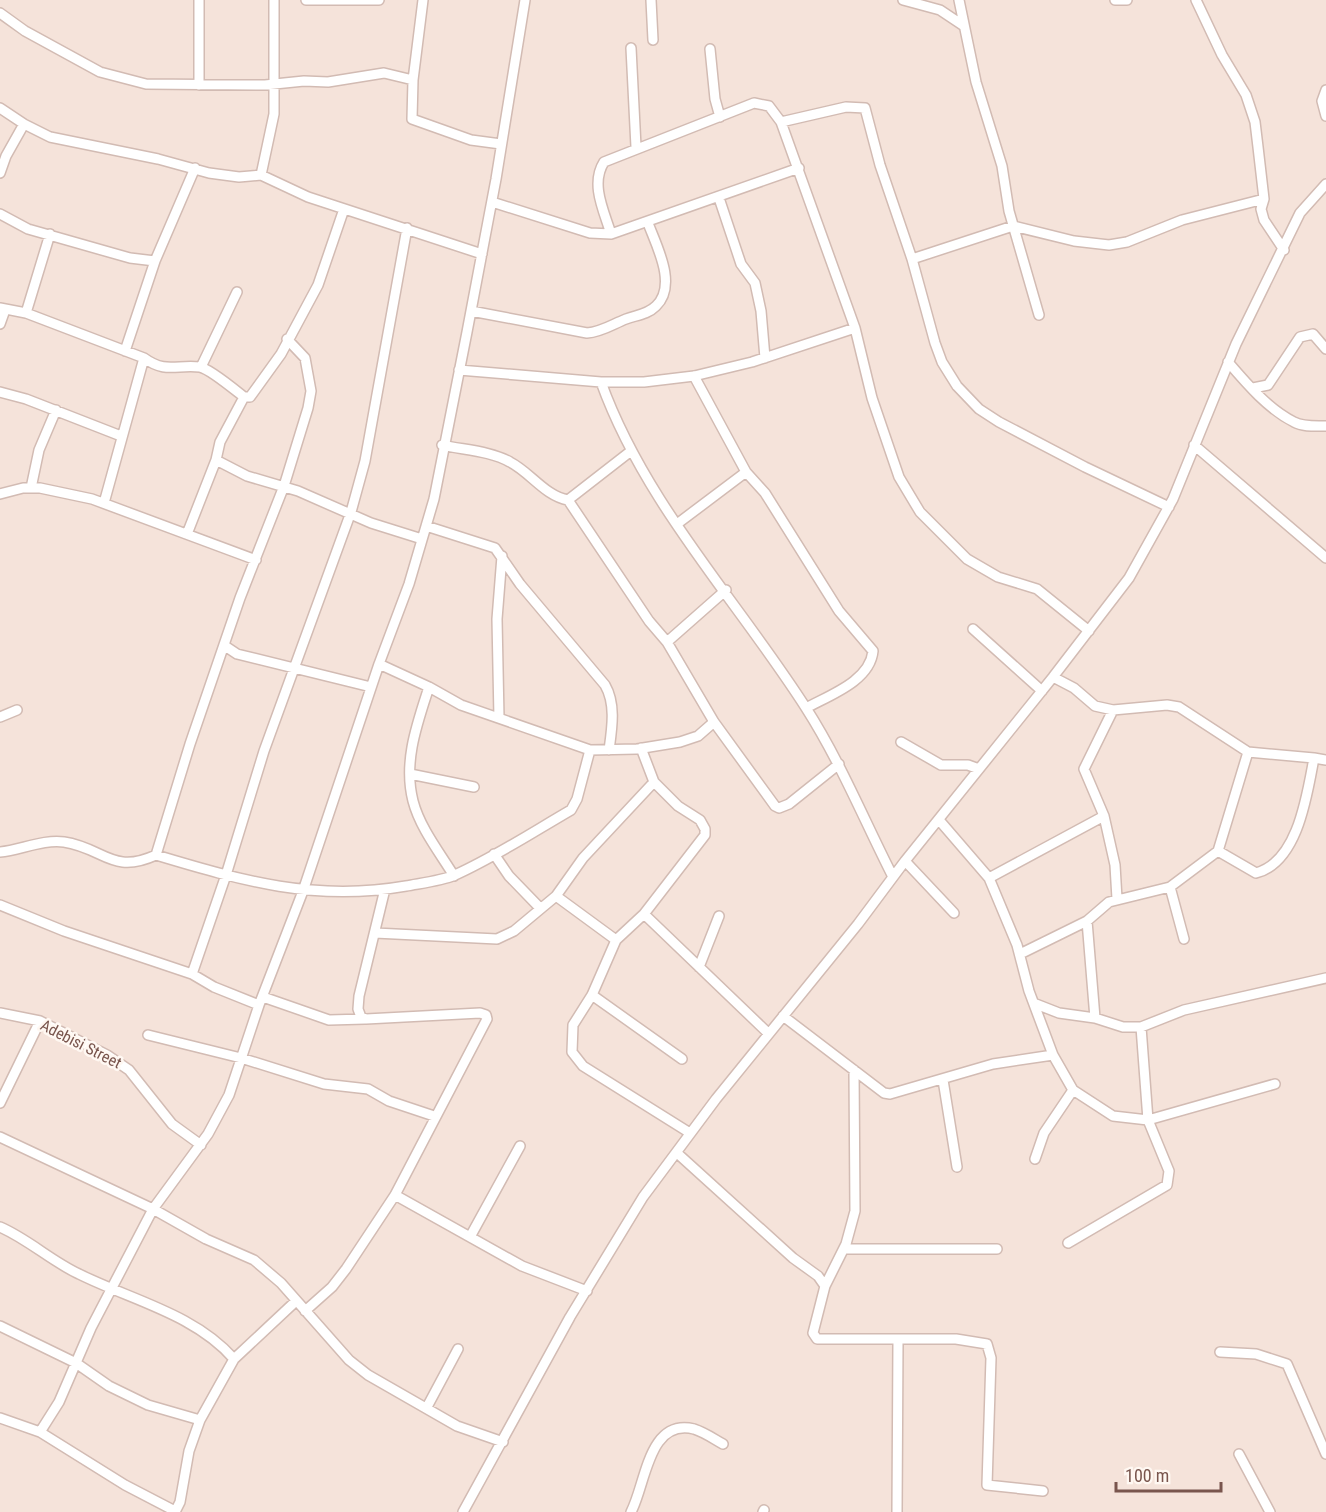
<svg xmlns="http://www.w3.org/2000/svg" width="1326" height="1512" font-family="'Roboto Condensed',sans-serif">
<rect width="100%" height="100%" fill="#fdf3eb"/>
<!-- residential -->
<path fill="#f5e3da" d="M0,0H1326V1512H0Z"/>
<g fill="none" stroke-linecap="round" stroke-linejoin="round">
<!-- minor casing -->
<g stroke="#d2bbb3" stroke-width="12">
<path id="minor" d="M306,0H379
M423,0L413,80L412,119L471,140L501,144
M651,0L653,40
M903,0L940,10L964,26
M959,0L976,82L1002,166L1009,211L1039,315
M1115,0H1127
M1196,0L1222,55L1246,95L1255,122L1258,147L1264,199L1261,209L1264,220L1284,250
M0,13L25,31L100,72L146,84L265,85L304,81L328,82L384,73L413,80
M631,48L636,147
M710,49L715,99L720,117
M199,85V0
M1326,90L1322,101L1326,116
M0,108L24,124L50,137L158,159L209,173L239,177L261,175L308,197L482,254
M781,122L846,107L865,108L880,165L912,259L935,343L942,362L957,386L979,409L999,422L1085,467L1169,507
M0,173L6,156L24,124
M261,175L274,114V0
M719,198L741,264L755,283L761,311L765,358
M492,202L590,233L611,234L799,168
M0,214L28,229L130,258L155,261
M611,234C604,211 590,184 604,162L754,103L769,106L781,122L855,328L872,398L899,477L920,512L967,559L998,577L1037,589L1089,631
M912,259L1013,226L1074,241L1109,245L1127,242L1182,220L1264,199
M0,308L26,313L144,358C166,374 177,364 200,367C210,369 235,390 244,397
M471,311L587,333C602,332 613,324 626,319C636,315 647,315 656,306C678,285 656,245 648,223
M26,313L50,234
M0,324L5,310
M125,351L155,261L195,168
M1228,362C1246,383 1268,409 1294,422C1303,427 1315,426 1326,426
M201,367L237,292
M459,370L601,382H644L694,376L752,362L855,328
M694,376L746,472L765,493L839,611L873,651C870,681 830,695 806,708
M601,382C645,504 737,600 806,708C840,761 864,820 893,877
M1253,388L1268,385L1300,337L1313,334L1326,349
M0,392L26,399L121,436
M442,445C464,450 491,451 510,462C530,472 545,496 568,500L631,451
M1194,445L1326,558
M216,460L247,476L298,491L371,523L422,539
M31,488L39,450L56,410
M0,494L23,488H40L92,499L256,560
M568,500L649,621L667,642L714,722L775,806L779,808L789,804L839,764
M104,503L144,358
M677,524L746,472
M426,526L495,548L520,584L605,685C616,704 612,728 609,750
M187,534L216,460L220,442L244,397H250L281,354L318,285L344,209
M973,629L1042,691
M667,642L726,590
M225,646L237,654L371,687
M379,664L429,687L461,705L590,750L637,749L680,742L698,736L714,722
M1053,677L1074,688L1095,706L1113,710L1167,705L1179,707L1248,752L1314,758
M429,687C417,724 403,762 413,801C420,828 440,853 454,876
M1113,710L1084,769L1104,816L1115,865L1117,899
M0,717L17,710
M499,718L497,619L502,556
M901,742L941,765H968L979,769
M410,774L474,787
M654,782L678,806L700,820L705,829V835L644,914L616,940L592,995L573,1025L572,1052L583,1066L690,1133
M939,820L989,878L1017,945L1029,991L1053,1055L1073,1090L1113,1116L1148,1120L1275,1084
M1218,851L1256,873C1298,862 1307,795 1314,758L1326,760
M0,852C20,850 44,839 64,842C104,848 112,875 156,855C243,881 315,902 406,886C422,883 441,881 455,875C495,857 533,832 571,810L577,799L590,750
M494,854L509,876L540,908
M156,855L190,744L240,598L284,486L308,408L311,391L305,358L287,339
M905,861L954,913
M989,878L1104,816
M1170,887L1184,939
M556,896L616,940
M0,905L64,931L192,974L214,987L259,1005
M644,914L768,1033
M1087,921L1095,1018
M375,933L497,939L514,931L556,896L583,858L654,782L641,748
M1020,954L1087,921L1109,902L1170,887L1218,851L1248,752
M699,967L719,916
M192,974L226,875L264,751L351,512L365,461L407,228
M592,995L682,1059
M263,997L329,1020L365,1019
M1036,1004L1059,1013L1095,1018L1123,1027H1141L1184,1010L1326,978
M0,1013L40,1021L107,1055L129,1070L172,1124L201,1145
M783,1016L884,1093L890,1094L993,1064L1053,1055
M148,1035L241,1058L324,1084L368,1089L389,1101L434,1116
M943,1080L957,1167
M0,1103L40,1021
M0,1137L153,1209L206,1239L254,1260L281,1283L349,1360L368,1375L457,1426L503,1442
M677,1153L793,1258L818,1276L825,1286L813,1333L817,1339H956L987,1344L991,1358L987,1485L1043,1491
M1035,1159L1044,1133L1073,1090
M395,1195L522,1266L587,1291
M0,1227C28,1239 51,1261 79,1274C131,1300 195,1314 234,1359
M470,1237L520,1146
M1068,1243L1167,1185L1169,1171L1148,1120L1141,1027
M844,1249H997
M825,1286L846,1244L855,1211L854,1070
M305,1311L332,1287L346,1269L395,1195L487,1019L486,1015L480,1013L366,1019L361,1017L358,1009L359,996L385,889
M0,1326L76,1363L109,1386L148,1405L200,1420
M1220,1352L1256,1354L1287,1364L1326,1454
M427,1407L458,1349
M0,1418L40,1432L125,1485L175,1511
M40,1432L59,1402L91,1328L153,1209L208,1134L229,1095L259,1005L303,891L379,664L409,584L434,499L467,332L496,179L525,0
M1239,1454L1270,1512
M175,1512L180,1502L189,1451L200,1420L234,1359L296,1301
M463,1512L570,1317L643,1197L716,1099L858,924L905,861L1053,677L1129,578L1173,499L1236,344L1300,213L1326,184
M631,1512C646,1484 648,1418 694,1429C704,1432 714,1439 723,1444
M763,1512L764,1510
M897,1512L898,1341"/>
</g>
<!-- minor -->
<use href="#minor" stroke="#fff" stroke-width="9"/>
</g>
<g text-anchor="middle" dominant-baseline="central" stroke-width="5" stroke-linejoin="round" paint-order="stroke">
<!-- street labels -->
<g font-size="16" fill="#79554d" stroke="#fff8f2">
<text transform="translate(81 1044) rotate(27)">Adebisi Street</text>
</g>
</g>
<!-- scale -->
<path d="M1116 1482v9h105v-9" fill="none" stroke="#79554d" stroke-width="3"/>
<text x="1125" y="1482" font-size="18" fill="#79554d" stroke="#fff8f2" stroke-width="4.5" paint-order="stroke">100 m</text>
</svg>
